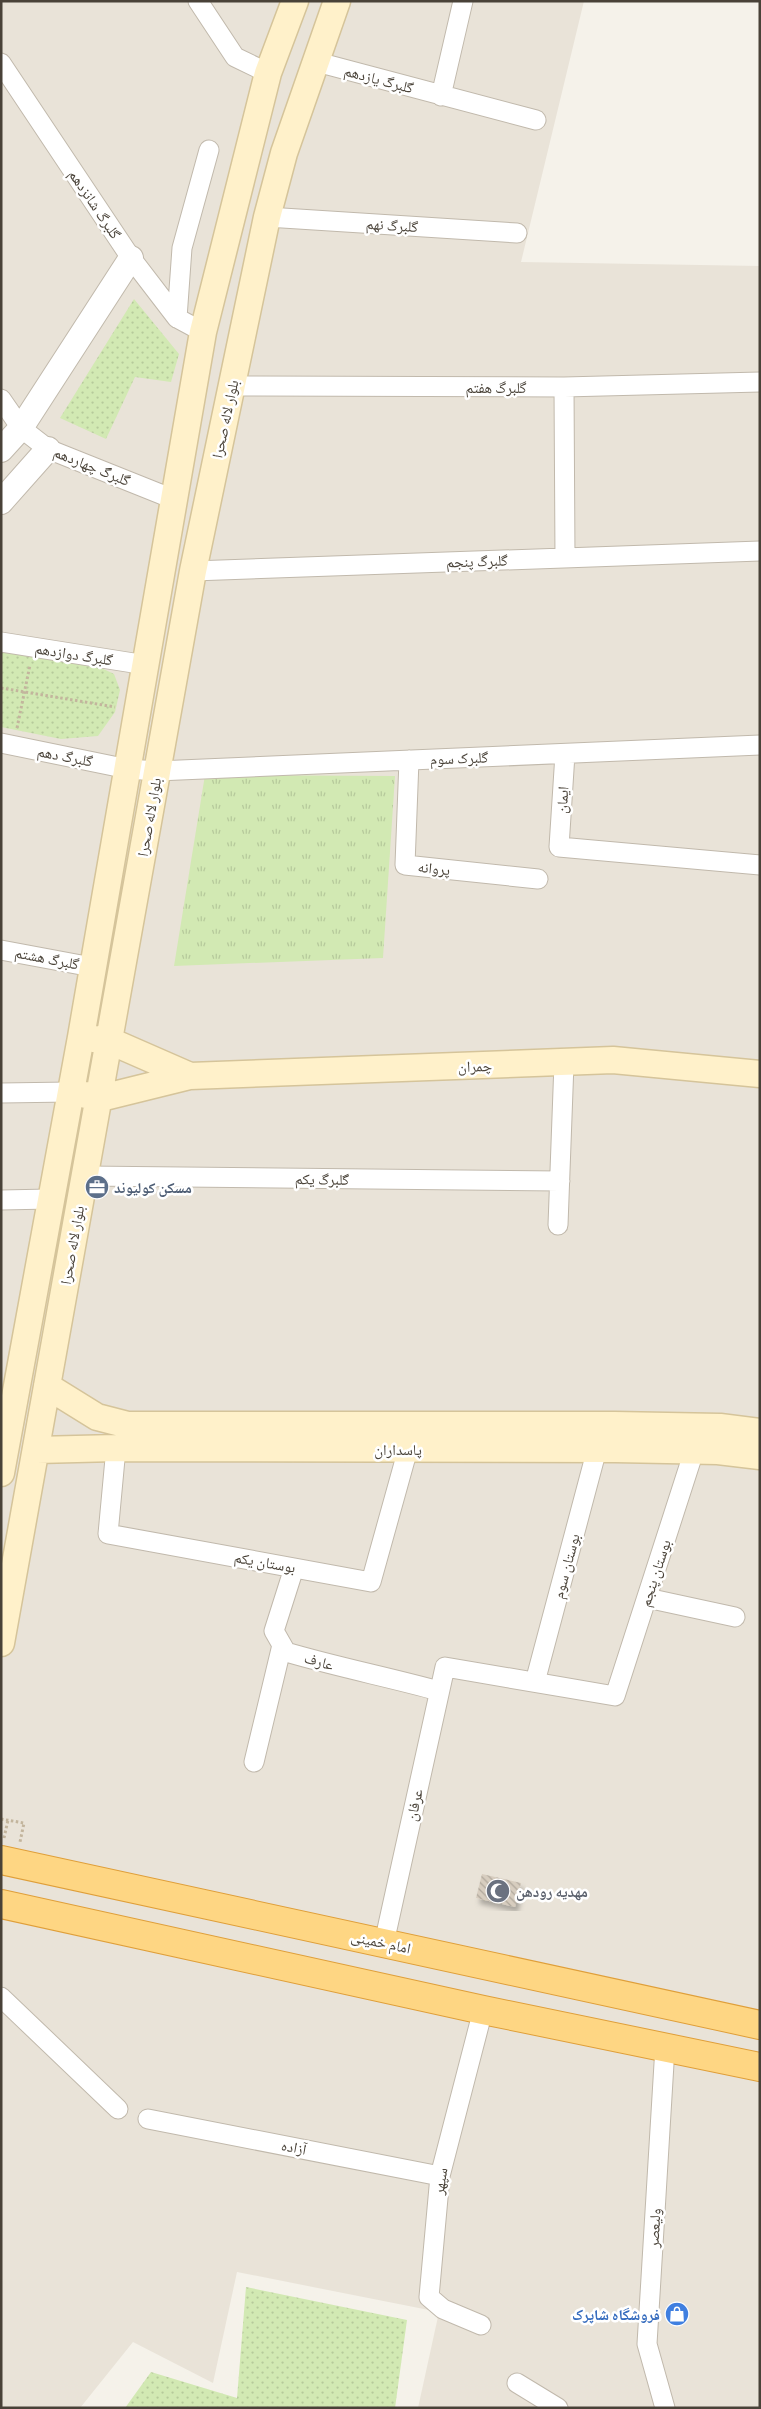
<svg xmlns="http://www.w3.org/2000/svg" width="761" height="2409" font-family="'PT Sans Narrow','Noto Naskh Arabic',sans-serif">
<defs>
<pattern id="grass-dots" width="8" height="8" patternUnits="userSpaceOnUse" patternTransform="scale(1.25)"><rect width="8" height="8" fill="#d2e9b3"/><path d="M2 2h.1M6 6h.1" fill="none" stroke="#b6c99b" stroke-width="1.8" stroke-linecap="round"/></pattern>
<pattern id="park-tufts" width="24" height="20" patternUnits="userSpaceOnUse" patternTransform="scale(1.25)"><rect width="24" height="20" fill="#d2e9b3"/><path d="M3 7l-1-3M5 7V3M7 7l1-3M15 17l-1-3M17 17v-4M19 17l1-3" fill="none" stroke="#b6c99b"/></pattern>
<pattern id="building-back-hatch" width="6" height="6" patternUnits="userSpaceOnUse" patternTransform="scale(1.25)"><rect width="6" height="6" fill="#d7cdbf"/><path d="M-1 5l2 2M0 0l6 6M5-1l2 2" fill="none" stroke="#b0a89c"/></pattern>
<filter id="shadow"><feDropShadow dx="3" dy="5.5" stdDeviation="2.5" flood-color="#0004"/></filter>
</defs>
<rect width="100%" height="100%" fill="#f5f2ea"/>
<!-- residential -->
<path fill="#e9e3d8" d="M1,1H584L521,262L760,266V2408H418L439,2312L237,2272L213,2383L133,2342L80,2408H1Z"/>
<!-- grass -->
<path fill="url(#grass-dots)" d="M134,299L179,354L171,382L135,377L106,439L60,418Z
M1,651L93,664L114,674L120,690L115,712L98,736L61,739L1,727Z
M246,2287L407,2320L395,2408H125L151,2372L237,2398Z"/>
<!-- park -->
<path fill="url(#park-tufts)" d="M205,775L395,776L383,958L174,966Z"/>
<!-- building -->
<path fill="url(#building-back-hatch)" filter="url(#shadow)" d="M482,1874L521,1883L515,1907L476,1898Z"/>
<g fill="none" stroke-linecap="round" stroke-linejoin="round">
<!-- minor casing -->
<g stroke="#c1b9ac" stroke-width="21">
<path id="minor" d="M198,1L235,57L268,73
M317,62L536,120
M1,63L131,258L177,318L203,332
M441,96L463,1
M267,217L517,233
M177,318L182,248L209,150
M232,386L564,387L760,382
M564,387L565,558
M1,399L21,428L48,449L173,499
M193,571L760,551
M1,642L146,665
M1,743L128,769L157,771L760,745
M565,754L559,847L760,865
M409,760L405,865L538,879
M1,950L92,967
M1,1093L70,1092
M85,1176L560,1181
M1,1200L50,1199
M558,1225L564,1063
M116,1448L108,1534L371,1582L408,1449
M294,1568L274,1631L286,1652C337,1667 388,1677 439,1691
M647,1598L735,1617
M535,1682L597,1449
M254,1762L282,1645
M384,1943L445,1667L615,1696L694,1451
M1,1997L118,2109
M148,2119L440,2176
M481,2325L443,2309L429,2297L440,2176L483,2010
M517,2383L558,2408
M665,2408L647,2344L665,2047"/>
</g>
<!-- tertiary casing -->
<g stroke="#c1b9ac" stroke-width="26">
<path id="tertiary" d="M1,450L21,428L131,258
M1,502L48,449"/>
</g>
<!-- secondary casing -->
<g stroke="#d5c49a" stroke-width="29">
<path id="secondary" d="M190,1076L613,1060L760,1074
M86,1095L101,1098L190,1076L110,1041L94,1039
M47,1386L97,1417L128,1425H615L720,1427L760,1432
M37,1450L116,1448L615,1449L718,1451L760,1456
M1,1473L81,1037L203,332L268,73L295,1
M1,1643L193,571L267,217L284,153L337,1"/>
</g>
<!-- trunk casing -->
<g stroke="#df9f3a" stroke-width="30">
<path id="trunk" d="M1,1860L760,2025
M1,1904L483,2010L760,2067"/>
</g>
<!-- path -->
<path stroke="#c3b59d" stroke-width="3" stroke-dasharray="2.5 2.5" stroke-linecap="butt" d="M1,688L115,707
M17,728L30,665
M1,1819L24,1823L20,1842
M4,1838L8,1820"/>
<!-- minor -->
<use href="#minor" stroke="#fff" stroke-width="19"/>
<!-- tertiary -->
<use href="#tertiary" stroke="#fff" stroke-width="24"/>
<!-- secondary -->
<use href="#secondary" stroke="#fff1ca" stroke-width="26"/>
<!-- trunk -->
<use href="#trunk" stroke="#fed683" stroke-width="28"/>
</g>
<!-- icons -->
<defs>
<g id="office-disc" transform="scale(1.25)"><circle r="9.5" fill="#5c6f8a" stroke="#fff"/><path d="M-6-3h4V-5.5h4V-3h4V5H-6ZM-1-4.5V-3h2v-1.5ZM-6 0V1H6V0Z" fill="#fff"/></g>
<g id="mosque-disc" transform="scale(1.25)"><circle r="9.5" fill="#6b7280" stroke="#fff"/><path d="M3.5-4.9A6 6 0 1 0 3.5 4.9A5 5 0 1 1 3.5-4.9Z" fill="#fff"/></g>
<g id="shop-disc" transform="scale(1.25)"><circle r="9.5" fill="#3f7fe0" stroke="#fff"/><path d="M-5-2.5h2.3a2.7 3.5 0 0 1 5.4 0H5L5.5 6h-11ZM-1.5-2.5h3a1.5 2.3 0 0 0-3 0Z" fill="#fff"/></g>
</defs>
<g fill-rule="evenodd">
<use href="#office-disc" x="97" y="1187"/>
<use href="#mosque-disc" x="498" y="1891"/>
<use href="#shop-disc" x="677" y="2314"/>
</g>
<g text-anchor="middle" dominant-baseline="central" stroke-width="5" stroke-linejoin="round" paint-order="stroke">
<!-- street labels -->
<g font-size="15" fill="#494238" stroke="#fff">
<text transform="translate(379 79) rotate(15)">گلبرگ یازدهم</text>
<text transform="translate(95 204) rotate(56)">گلبرگ شانزدهم</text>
<text transform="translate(392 225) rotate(4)">گلبرگ نهم</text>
<text x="496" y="387">گلبرگ هفتم</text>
<text transform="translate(225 419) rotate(-78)">بلوار لاله صحرا</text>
<text transform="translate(92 466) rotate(22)">گلبرگ چهاردهم</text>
<text transform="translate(477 561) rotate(-2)">گلبرگ پنجم</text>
<text transform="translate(74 654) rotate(9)">گلبرگ دوازدهم</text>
<text transform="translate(65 756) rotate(11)">گلبرگ دهم</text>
<text transform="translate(459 758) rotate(-2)">گلبرک سوم</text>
<text transform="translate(562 800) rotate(-86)">ایمان</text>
<text transform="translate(149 817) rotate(-80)">بلوار لاله صحرا</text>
<text transform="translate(434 868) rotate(6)">پروانه</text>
<text transform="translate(47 958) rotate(11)">گلبرگ هشتم</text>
<text transform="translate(475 1066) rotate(-2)">چمران</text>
<text transform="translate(322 1179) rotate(1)">گلبرگ یکم</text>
<text transform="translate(72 1245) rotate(-80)">بلوار لاله صحرا</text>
<text x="398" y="1449">پاسداران</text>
<text transform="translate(265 1562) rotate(10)">بوستان یکم</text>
<text transform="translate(566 1566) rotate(-75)">بوستان سوم</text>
<text transform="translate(655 1573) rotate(-72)">بوستان پنجم</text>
<text transform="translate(319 1661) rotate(16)">عارف</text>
<text transform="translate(414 1805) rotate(-78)">عرفان</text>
<text transform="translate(381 1942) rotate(12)">امام خمینی</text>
<text transform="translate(294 2147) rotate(11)">آزاده</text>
<text transform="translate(440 2181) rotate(-81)">سپهر</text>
<text transform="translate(654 2228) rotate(-87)">ولیعصر</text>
</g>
<!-- service labels -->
<g font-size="15" font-weight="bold" fill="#4e5e75" stroke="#fff" text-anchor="start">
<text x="114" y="1187">مسکن کولیوند</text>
</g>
<!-- worship labels -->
<g font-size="15" font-weight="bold" fill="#5b616d" stroke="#fff" text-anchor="start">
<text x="516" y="1891">مهدیه رودهن</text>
</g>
<!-- shop labels -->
<g font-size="15" font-weight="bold" fill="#366cbe" stroke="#fff" text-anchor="end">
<text x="660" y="2314">فروشگاه شاپرک</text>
</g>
</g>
<!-- border -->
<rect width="761" height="2409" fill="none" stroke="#494238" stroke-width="5"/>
</svg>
